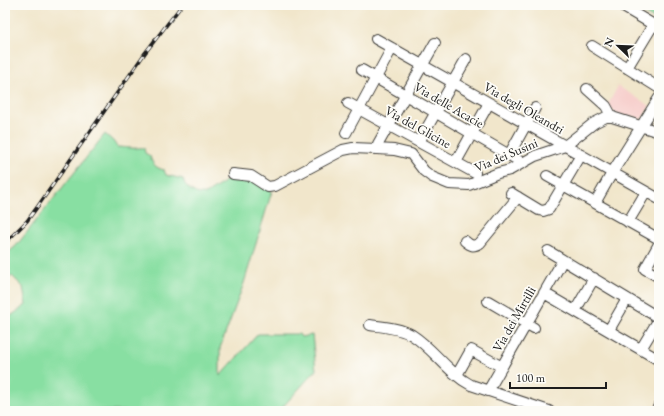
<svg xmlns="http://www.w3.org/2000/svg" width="664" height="416" font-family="'EB Garamond',serif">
<rect width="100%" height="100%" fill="#fdfcf7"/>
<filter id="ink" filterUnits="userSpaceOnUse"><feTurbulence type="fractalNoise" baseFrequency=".025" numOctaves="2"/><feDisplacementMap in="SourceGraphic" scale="8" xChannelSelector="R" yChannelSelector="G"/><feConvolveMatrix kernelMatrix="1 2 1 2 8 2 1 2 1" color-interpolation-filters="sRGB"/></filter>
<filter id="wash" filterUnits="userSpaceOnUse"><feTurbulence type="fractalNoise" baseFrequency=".012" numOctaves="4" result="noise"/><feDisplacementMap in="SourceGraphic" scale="16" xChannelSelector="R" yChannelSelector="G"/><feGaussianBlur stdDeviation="0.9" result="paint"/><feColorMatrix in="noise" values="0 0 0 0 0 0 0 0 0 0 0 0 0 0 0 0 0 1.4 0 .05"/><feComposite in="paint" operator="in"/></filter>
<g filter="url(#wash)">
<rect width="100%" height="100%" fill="#f1e6cb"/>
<!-- built -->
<path fill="#f7d0cd" d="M618,86L650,106L641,120L632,115L631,118L616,114L608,105Z"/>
<!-- green -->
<path fill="#88dfa2" stroke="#527e5f" d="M630,5H659V22Z
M105,134L113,141L117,147C123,147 126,148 131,148C135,149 139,147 144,148L145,153L150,156C152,164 156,168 164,170L166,175L183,179C185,188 196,196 206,194L234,176L256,180L272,191L244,283L220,348V376L258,334H299L301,337L312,335L316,370L279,411H5V320L26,305L23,287L12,276L5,280V255L16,246Z"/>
</g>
<g filter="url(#ink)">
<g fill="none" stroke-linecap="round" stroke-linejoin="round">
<!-- minor casing -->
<g stroke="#3c3a36" stroke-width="12">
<path id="minor" d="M625,8L659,28
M376,39L659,199
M592,46L659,88
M627,68L653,25
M362,70L523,163
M587,89L606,106L612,117
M348,103L475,173
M346,133L392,48
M419,142L466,59
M378,144L435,43
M509,155L535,108
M456,162L489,103
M233,174L251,176L268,187L275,186L343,150L353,148L377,149L394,150L411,154L424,171L432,177L449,184L469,185L498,173L510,170L535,156L565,146L594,123L606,117H612L659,132
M547,176L659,239
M511,193L539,210L543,211L549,209L581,155
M595,203L612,173L659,98
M628,222L646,192
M465,241C471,246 473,247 480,243L518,197
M659,244L645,269L659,277
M548,251L659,318
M544,293L659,360
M488,301L534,328
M575,311L594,278
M370,325C384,327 400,328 412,335C434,349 448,373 471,385L549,411
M609,330L627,299
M641,349L659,319
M457,375L471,350L502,367
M488,391L563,260
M656,411L659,406"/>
</g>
<!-- minor -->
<use href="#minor" stroke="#fff" stroke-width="10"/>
<!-- rail casing -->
<g stroke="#1c1c1c" stroke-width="3.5">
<path id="rail" d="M5,243L27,221L38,206L145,53L182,5"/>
</g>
<!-- rail -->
<use href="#rail" stroke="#fdfcf7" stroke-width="2" stroke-dasharray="6" stroke-linecap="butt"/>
</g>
</g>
<g text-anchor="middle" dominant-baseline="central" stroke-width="3.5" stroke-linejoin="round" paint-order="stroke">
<!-- street labels -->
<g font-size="13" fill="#1c1c1c" stroke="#fdfcf7">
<text transform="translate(449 105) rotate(30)">Via delle Acacie</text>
<text transform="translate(524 108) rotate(30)">Via degli Oleandri</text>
<text transform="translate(418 127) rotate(29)">Via del Glicine</text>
<text transform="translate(506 155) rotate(-23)">Via dei Susini</text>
<text transform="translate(514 319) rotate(-60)">Via dei Mirtilli</text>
</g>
</g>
<!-- margin -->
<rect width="664" height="416" fill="none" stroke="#fdfcf7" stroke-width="20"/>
<!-- north arrow -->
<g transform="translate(618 46) rotate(293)" stroke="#fdfcf7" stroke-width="3" paint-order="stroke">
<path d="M0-3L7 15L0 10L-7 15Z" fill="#1c1c1c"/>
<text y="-6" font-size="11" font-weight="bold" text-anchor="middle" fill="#1c1c1c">N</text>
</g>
<!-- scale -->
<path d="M510 382v6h96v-6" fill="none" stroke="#1c1c1c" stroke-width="2"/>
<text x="516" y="382" font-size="12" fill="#1c1c1c" stroke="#fdfcf7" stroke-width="3" paint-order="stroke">100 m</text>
</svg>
